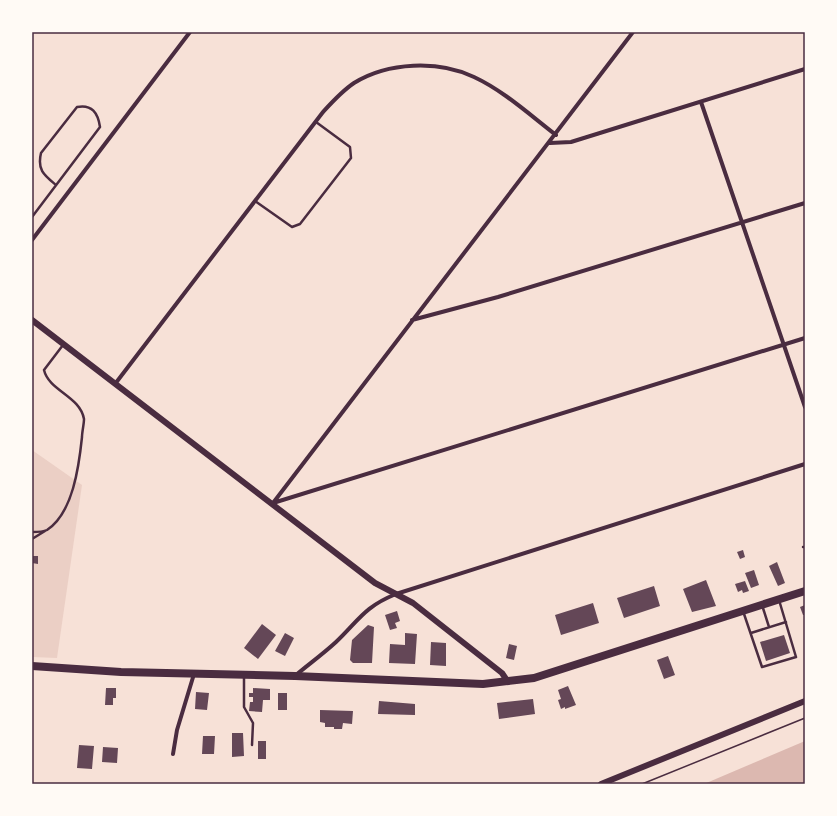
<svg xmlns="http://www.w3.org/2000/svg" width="837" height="816" font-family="Commissioner,sans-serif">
<rect width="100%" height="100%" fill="#f7e1d7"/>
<!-- green -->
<path fill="#ebcfc5" d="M32,450L82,485L57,658L32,657Z"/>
<!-- water -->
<path fill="#dcb8b0" d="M805,741V784H704Z"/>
<!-- building -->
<path fill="#644757" d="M743,550L745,557L740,559L737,552Z
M32,556H38V564L32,563Z
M777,562L785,583L778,586L769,566Z
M754,570L759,585L751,588L745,573Z
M706,580L716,606L692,612L683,589Z
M745,581L749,591L743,593L742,590L738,592L735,584Z
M654,586L660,606L624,618L617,598Z
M593,603L599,623L561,635L555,615Z
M805,605V615H803L800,607Z
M397,611L400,621L395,623L397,628L390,630L385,615Z
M262,624L276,635L258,659L244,648Z
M368,625L374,627L372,663H353L350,660L352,640Z
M285,633L294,638L285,656L275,651Z
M405,633L417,634L415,664L389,663L390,644L405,645Z
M784,635L790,653L766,661L760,642Z
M431,642L446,643V666L430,665Z
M509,644L517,646L514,660L506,658Z
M668,656L675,675L664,679L657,660Z
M568,686L576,705L565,709V707L561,709L558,700L561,699L558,690Z
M106,688H116V698H113V705H105Z
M253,688L270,689V700H263L262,712L249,711L250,702H253V697H249V693H253Z
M196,692L209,693L207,710L195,709Z
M278,693H287V710H278Z
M533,699L535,714L499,719L497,703Z
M379,701L415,704V715L378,714Z
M320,710L353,711L352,724L343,723L342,729H334V727H325V723L320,722Z
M232,733H243L244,756L232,757Z
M203,736H215L214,754H202Z
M258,741H266V759H258Z
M79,745L94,746L92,769L77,768Z
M103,747L118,748L117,763L102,762Z"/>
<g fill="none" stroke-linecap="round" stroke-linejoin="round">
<!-- path -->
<path stroke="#4a2c40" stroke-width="1.5" d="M642,784L805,718"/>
<!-- service -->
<path stroke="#4a2c40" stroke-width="2.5" d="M255,201L292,227L300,224L351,158L350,147L316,122
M32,217L100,127C98,113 92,104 77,107L41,153C37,170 44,175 56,185
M32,532C36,532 43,532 47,530C73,513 79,466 82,437C82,432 84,424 84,419C80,396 49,391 44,370L63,345
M32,539L45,531
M803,547H805
M762,605L769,627
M743,611L762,667L796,657L779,600
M751,633L786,622
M244,676V707L253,723L252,745"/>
<!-- minor -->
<path stroke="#4a2c40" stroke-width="4" d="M701,102L805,407
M550,143L571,142L805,69
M32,240L190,32
M412,320L498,297L805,203
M115,384L323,112C333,101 342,91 354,83C388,62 438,60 474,77C504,91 530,115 556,135
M273,503L633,32
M273,503L805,338
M296,675C309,664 323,654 336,642C359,620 364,607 396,594L805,464
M173,754L177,730L194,674"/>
<!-- tertiary -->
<path stroke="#4a2c40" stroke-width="6" d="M32,320L375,583L413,603L502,673L508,682
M601,784L805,701"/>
<!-- trunk -->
<path stroke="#4a2c40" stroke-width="8" d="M32,666L121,672L295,676L483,684L534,678L805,591"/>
</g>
<!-- border -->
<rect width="837" height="816" fill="none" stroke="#fffaf5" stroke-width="66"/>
<rect x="33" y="33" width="771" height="750" fill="none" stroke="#4a2c40" stroke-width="1.5"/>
</svg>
